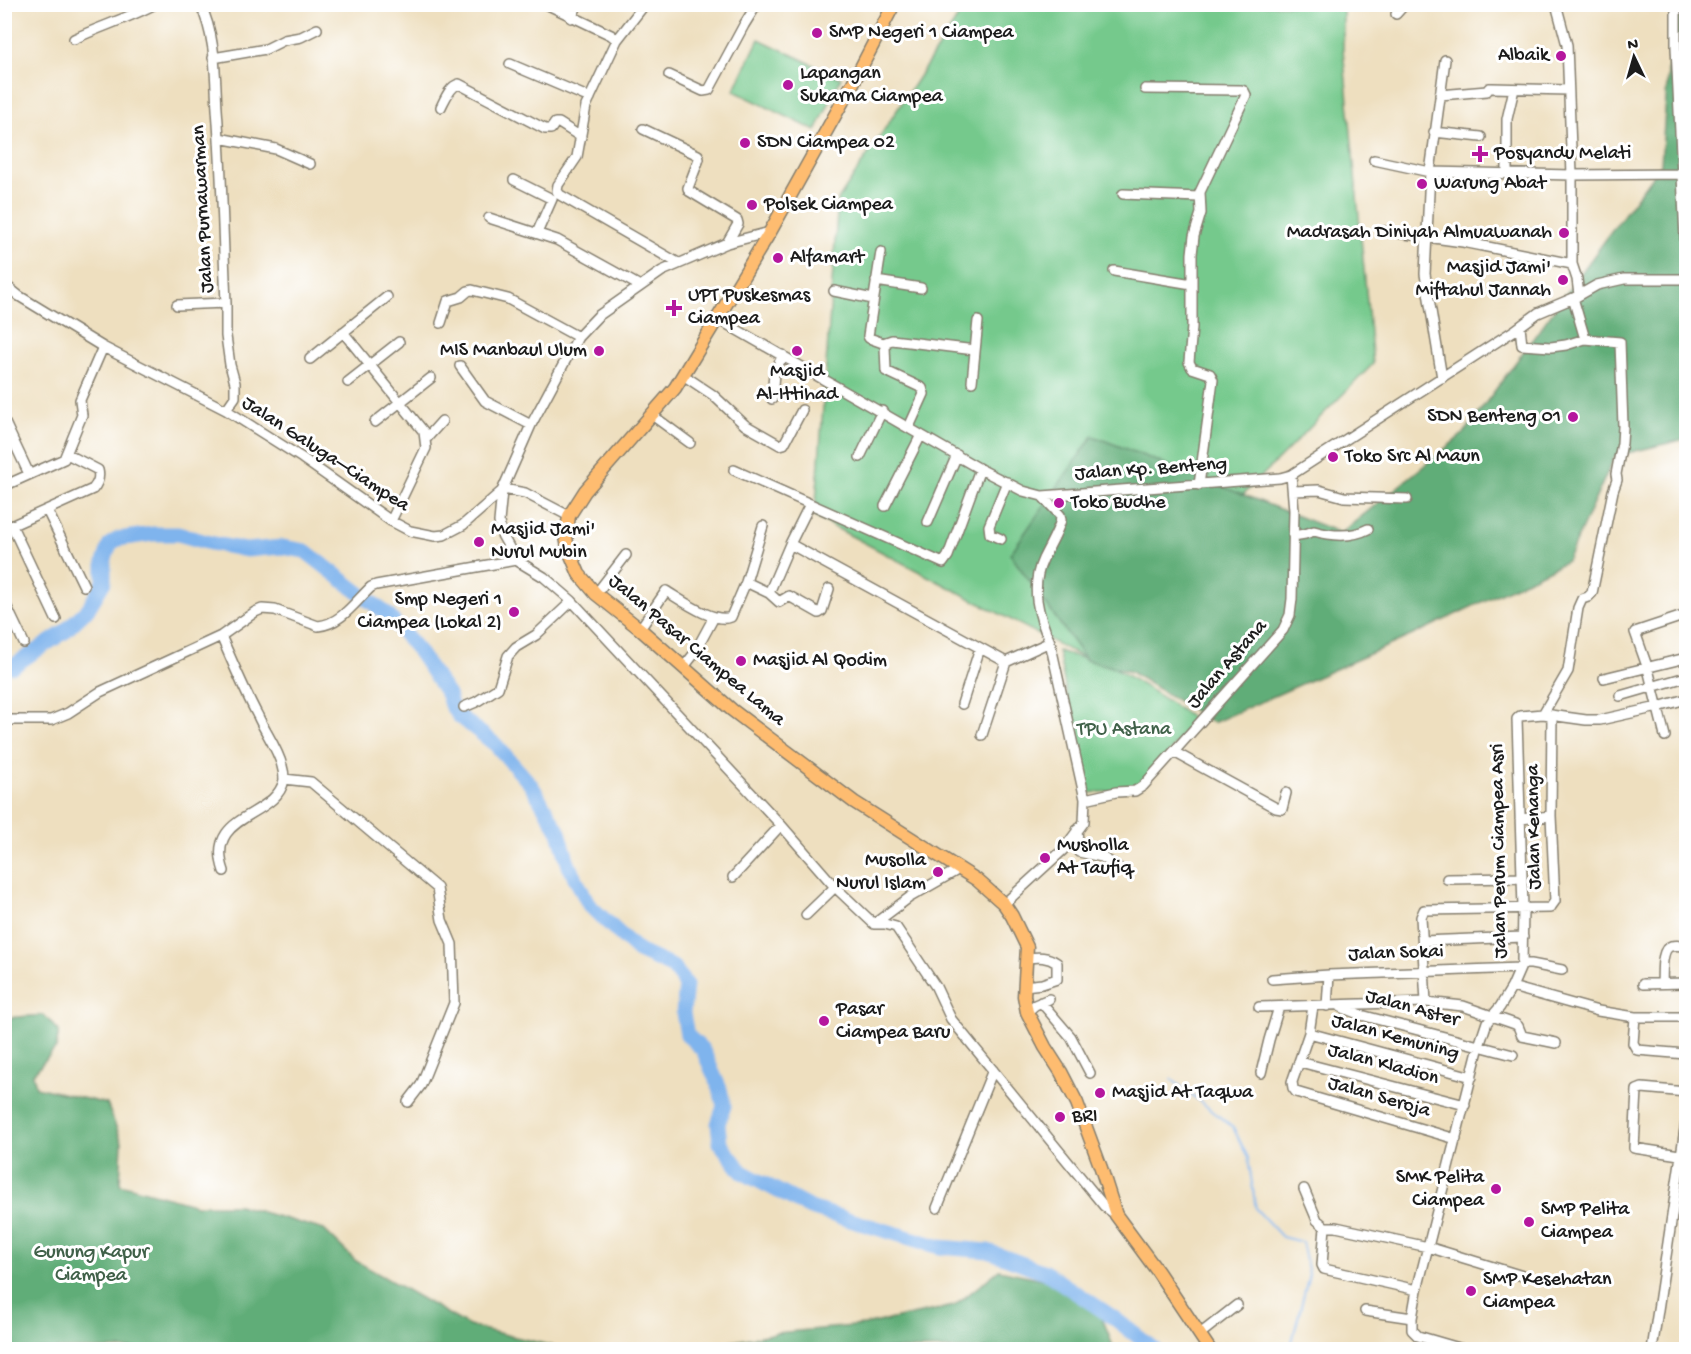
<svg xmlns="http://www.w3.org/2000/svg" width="1691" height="1354" font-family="'Gochi Hand',sans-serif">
<rect width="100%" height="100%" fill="#fff"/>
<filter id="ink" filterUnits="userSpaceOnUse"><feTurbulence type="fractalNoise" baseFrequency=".0167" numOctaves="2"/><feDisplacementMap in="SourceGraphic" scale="12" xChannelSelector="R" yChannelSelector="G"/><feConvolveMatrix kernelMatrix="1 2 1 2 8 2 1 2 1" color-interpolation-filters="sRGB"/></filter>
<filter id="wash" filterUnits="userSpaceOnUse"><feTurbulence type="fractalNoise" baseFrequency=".008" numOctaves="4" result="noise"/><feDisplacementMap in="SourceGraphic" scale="24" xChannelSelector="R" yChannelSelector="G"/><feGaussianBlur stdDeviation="1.35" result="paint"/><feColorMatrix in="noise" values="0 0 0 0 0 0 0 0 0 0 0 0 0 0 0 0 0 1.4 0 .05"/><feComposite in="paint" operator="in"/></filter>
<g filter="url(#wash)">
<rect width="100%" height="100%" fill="#eedfbf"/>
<!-- green -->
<path fill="#75c98c" stroke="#487254" stroke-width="1.5" d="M966,5H1343V49L1373,364L1082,657L815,517L838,200Z
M759,39L841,78L816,131L734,91Z
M1058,651L1115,668L1170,702L1193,719C1180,736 1156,776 1139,785C1124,793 1103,791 1087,793C1075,746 1068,698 1058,651Z"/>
<!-- forest -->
<path fill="#60ad78" stroke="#3e644a" stroke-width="1.5" d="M1673,5H1686V439L1615,456L1567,561L1415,634L1213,723L1131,672L1086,660L1010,554L1093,436L1341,533L1463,434L1661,164Z
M44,1015L59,1031L56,1048L33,1074L36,1087L107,1104L122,1142L120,1184L197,1205H238L324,1230L356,1261L469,1326L566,1349H5V1018Z
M999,1270L1062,1283L1102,1317L1114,1349H695L776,1333L864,1325L954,1306Z"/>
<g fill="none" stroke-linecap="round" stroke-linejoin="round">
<!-- stream -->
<path stroke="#7fb4ed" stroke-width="2" d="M1171,1079L1233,1127L1248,1158L1256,1209L1282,1237L1302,1242L1309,1274L1290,1350"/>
<!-- river -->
<path stroke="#7fb4ed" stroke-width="15" d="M4,666H13L63,633L88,609L104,582V562L110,544L118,539L153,534H178L210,543L246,550L282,547L305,551L388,615L417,649L448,695L451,705L459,716L496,745L532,786L559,832L569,866L589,905L638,951L673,967L686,985L683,1013L687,1035L703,1050L720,1089L724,1106L718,1124L720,1143L742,1172L810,1208L940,1247L988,1251L1045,1272L1114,1318L1155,1350"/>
</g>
</g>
<g filter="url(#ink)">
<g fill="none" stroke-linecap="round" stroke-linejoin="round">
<!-- minor casing -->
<g stroke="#857e6e" stroke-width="12">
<path id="minor" d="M200,4C216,36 215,74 217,109C222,173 223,238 226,303V336L230,365L235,383V397L226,410
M546,4L611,35L617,40L586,106L577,157L558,185L557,191L560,195L678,263
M1556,4L1567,45L1572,175V264L1577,279L1579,295
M1676,4V47L1686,260
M1396,14L1405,4
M571,18L578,4
M74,39C101,26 129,18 155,4
M617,40L645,4
M213,58L266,49L284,40L301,37L317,29
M510,64L590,98
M669,75L703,91L709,90L744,25L757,4
M1145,89L1241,90L1244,91L1246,95L1200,192L1201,213L1194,236L1192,254V327L1189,362L1192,368L1210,374L1213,380L1199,485
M1440,95L1487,91L1489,88H1492L1568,90
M441,107C445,99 450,86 459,84L545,129H551L555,123H559L581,137
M643,129L698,155L699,159L688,188L689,191L737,220L738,224L727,243
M1434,132L1481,137
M219,138L276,149L310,164
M1374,160L1430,172L1572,175L1682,174
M1507,173V119L1514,89
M514,180L552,199L537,233
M1123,194L1199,197
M489,218L557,240L640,286
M1383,231L1463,242L1572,264
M881,252L868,336L869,338L883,343L885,346L886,371L922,388L924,394L909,427
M1114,271L1192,284
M876,281L921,288
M4,284L19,296L103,347L226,410L302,458L391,521L410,531L435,536L444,535L463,525L502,491L531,425L578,337L598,316L662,271L727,243L770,232
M834,291L873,299
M1573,298L1585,339
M177,305L226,303
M718,319L980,469L1023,491L1042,496L1280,478L1291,475L1515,330L1538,313L1576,297L1597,285L1624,279H1686
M441,323L448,301L461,297L468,291L472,290L508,299L578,337
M1520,327L1522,345L1551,347L1566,345L1585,339L1620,342L1623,426L1622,443L1616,474L1617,480L1613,491L1592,593L1588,597L1582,599L1578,608L1568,671L1543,714
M343,332L424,432L426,448L391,521
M883,343L892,340L975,350
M310,359L387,297
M460,366L485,401L531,425
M683,375L713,395L745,425L780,445L784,444L802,410
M1442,378L1425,274L1430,172L1445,60
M348,382L399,342
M972,382L978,321
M772,399L774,373L783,355
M652,415L690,443
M375,422L431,378
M5,423L29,474
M425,440L442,421
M860,457L882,411
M734,470L943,563L948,556L980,469
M4,486L64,459L82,415L80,400L103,347
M503,489L525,493L569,516
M502,491L499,522L501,533L516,560L544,577L572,601L781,825L835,887L874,924H885L896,927L936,987L951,1019L1104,1206L1116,1215
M1293,491L1319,490L1344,497L1407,499
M885,506L921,435
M47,510L84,586
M928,522L957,455
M12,526L56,619
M4,529L93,489C98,483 100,478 98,470L67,454
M1293,536L1305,534L1314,531C1332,536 1351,538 1368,529
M1001,539L990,534L989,526L1007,482
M790,544L1006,662
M746,582L769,593L779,602L789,596L819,613L822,611L829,589
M769,593L790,544L810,504
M596,594L626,555
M4,601L24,643
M640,629L666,591C681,600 714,624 731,617L746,582L763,526
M221,636C233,663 244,690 258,716C265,732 278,749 282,766C283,769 284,776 284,780C276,819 204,813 224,871
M683,668L694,654L714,617
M1604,678L1686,658
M1620,696L1686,677
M962,704L980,648
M464,707L476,702L498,688L508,656L516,647L536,635L572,601
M4,720H51L68,713L100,692L221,636L255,612L262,609L275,610L318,626C341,624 355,602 371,587L376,585L516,560
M982,735L1006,662L1050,642
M1665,736L1648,669L1635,632L1686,615
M1174,752L1276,808L1282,809L1286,793
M284,779L311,782L437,888L442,920L452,944L454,1003L421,1085L408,1102
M1085,799L1116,792L1135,791L1143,786L1283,630L1290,615L1292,599L1294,510L1291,475
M1520,819L1551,816
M1077,830L1079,852L1102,857L1119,868
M733,877L781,825
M1447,879L1521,878
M1004,904L1063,850L1084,822L1085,799L1050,642C1038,615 1030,587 1043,559C1049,546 1057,534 1061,520L1060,515L1042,496
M806,915L835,887
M874,924L910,897L959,869
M1423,941L1523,937
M1522,964H1531L1562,970
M1272,979L1329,975L1520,968
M1662,983C1663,974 1660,949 1671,946C1676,945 1682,946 1686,946
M1643,984L1686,983
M1024,986L1042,984L1057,979V963C1047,956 1038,957 1026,958
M1512,987L1598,1011L1635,1017H1686
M1041,1002L1071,1037L1090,1073
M1426,1002L1421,917L1424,910L1550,908L1555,901L1551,816L1552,715
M1313,1006L1309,1033L1292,1082L1293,1088L1296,1092L1456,1139
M1327,1006L1329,975
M1259,1007L1426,1002L1463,1006L1515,1024L1518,1026L1522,1036L1556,1043
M1341,1007L1361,1015L1513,1055
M1027,1012L1035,1005L1049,999
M1635,1017L1633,1043L1637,1050L1686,1054
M1309,1033L1472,1077
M1300,1062L1465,1105
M1261,1073L1269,1040L1279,1007
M1686,1092L1642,1088L1637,1090L1634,1148L1686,1156
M1304,1189L1317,1220L1325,1227
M937,1208L993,1070
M1417,1290L1324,1269L1322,1265L1325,1227H1336L1428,1247L1526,1277
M1365,1311L1412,1318
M1200,1334L1237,1305
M1466,1350L1418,1336L1412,1330V1318L1417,1290L1479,1046L1487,1022L1500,1007L1512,987L1522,964L1523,908L1517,719L1520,716L1543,714L1586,720H1600L1658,707L1686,699
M1652,1350L1686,1122"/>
</g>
<!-- major casing -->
<g stroke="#857e6e" stroke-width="15">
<path id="major" d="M894,4L853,83L770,232L675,388L585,491L569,516L566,537L568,548L579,574L596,594L640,629L732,710L854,802L977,880L1004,904L1012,916L1027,947L1024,996L1027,1012L1045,1047L1061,1072L1077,1103L1101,1168L1116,1215L1158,1272L1210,1350"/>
</g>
<!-- minor -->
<use href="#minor" stroke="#fff" stroke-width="9"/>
<!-- major -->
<use href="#major" stroke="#febc70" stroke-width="12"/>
</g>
</g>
<!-- markers -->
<g fill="#b5179e" stroke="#fff" stroke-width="2">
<circle cx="817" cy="33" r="6"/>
<circle cx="1561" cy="56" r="6"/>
<circle cx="788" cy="85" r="6"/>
<circle cx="745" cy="143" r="6"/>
<path d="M1477 145h6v6h6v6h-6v6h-6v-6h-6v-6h6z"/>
<circle cx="1422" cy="184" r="6"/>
<circle cx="752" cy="205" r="6"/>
<circle cx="1564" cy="233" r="6"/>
<circle cx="778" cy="258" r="6"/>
<circle cx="1563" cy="280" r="6"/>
<path d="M671 299h6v6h6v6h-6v6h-6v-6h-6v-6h6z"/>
<circle cx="599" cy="351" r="6"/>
<circle cx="797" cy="351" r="6"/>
<circle cx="1573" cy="417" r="6"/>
<circle cx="1333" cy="457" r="6"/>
<circle cx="1059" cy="503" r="6"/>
<circle cx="479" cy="542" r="6"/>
<circle cx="514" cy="612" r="6"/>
<circle cx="741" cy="661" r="6"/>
<circle cx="1045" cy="858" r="6"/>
<circle cx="938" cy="872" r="6"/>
<circle cx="824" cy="1021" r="6"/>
<circle cx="1100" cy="1093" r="6"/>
<circle cx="1060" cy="1117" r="6"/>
<circle cx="1496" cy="1189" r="6"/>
<circle cx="1529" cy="1222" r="6"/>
<circle cx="1471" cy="1291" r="6"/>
</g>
<g text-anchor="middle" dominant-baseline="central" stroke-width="6" stroke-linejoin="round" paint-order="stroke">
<!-- poi labels -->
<g font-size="20" fill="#1c1c1c" stroke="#fff" text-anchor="start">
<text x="829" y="33">SMP Negeri 1 Ciampea</text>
<text x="1549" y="56" text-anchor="end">Albaik</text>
<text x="800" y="74">Lapangan<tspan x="800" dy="23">Sukarna Ciampea</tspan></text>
<text x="757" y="143">SDN Ciampea 02</text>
<text x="1494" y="154">Posyandu Melati</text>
<text x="1434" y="184">Warung Abat</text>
<text x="764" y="205">Polsek Ciampea</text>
<text x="1552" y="233" text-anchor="end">Madrasah Diniyah Almuawanah</text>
<text x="790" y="258">Alfamart</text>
<text x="1551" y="268" text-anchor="end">Masjid Jami'<tspan x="1551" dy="23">Miftahul Jannah</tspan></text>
<text x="688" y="296">UPT Puskesmas<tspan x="688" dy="23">Ciampea</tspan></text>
<text x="587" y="351" text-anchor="end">MIS Manbaul Ulum</text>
<text x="797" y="372" text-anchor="middle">Masjid<tspan x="797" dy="23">Al-Ittihad</tspan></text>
<text x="1561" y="417" text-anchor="end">SDN Benteng 01</text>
<text x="1345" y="457">Toko Src Al Maun</text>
<text x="1071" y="503">Toko Budhe</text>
<text x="491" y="530">Masjid Jami'<tspan x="491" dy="23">Nurul Mubin</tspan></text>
<text x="502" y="600" text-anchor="end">Smp Negeri 1<tspan x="502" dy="23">Ciampea (Lokal 2)</tspan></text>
<text x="753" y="661">Masjid Al Qodim</text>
<text x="1057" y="846">Musholla<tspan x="1057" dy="23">At Taufiq</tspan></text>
<text x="926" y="861" text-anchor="end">Musolla<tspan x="926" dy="23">Nurul Islam</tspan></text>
<text x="836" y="1010">Pasar<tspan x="836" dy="23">Ciampea Baru</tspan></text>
<text x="1112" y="1093">Masjid At Taqwa</text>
<text x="1072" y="1117">BRI</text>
<text x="1484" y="1178" text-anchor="end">SMK Pelita<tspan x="1484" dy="23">Ciampea</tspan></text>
<text x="1541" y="1210">SMP Pelita<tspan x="1541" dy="23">Ciampea</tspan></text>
<text x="1483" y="1280">SMP Kesehatan<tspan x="1483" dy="23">Ciampea</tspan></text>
</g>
<!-- street labels -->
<g font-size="20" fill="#1c1c1c" stroke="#fff">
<text transform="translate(204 209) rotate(-93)">Jalan Purnawarman</text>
<text transform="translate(325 455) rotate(33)">Jalan Galuga–Ciampea</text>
<text transform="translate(1151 470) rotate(-4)">Jalan Kp. Benteng</text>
<text transform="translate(696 651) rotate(40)">Jalan Pasar Ciampea Lama</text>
<text transform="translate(1228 665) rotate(-49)">Jalan Astana</text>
<text transform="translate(1535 827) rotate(-91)">Jalan Kenanga</text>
<text transform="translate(1500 851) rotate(-91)">Jalan Perum Ciampea Asri</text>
<text transform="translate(1396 954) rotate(-2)">Jalan Sokai</text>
<text transform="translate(1412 1009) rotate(15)">Jalan Aster</text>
<text transform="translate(1395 1038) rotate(15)">Jalan Kemuning</text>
<text transform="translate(1383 1065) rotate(15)">Jalan Kladion</text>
<text transform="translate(1379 1098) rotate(16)">Jalan Seroja</text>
</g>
<!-- park labels -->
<g font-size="20" fill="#406149" stroke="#fff">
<text x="1124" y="730">TPU Astana</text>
<text x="91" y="1253">Gunung Kapur<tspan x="91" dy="23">Ciampea</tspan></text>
</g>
</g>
<!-- margin -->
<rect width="1691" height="1354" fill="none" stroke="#fff" stroke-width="24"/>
<!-- north arrow -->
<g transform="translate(1634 57) rotate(355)" stroke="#ffffff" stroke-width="4.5" paint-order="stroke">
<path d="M0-4.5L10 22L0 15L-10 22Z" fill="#1c1c1c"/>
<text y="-9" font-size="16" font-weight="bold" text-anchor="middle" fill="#1c1c1c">N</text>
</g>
</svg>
